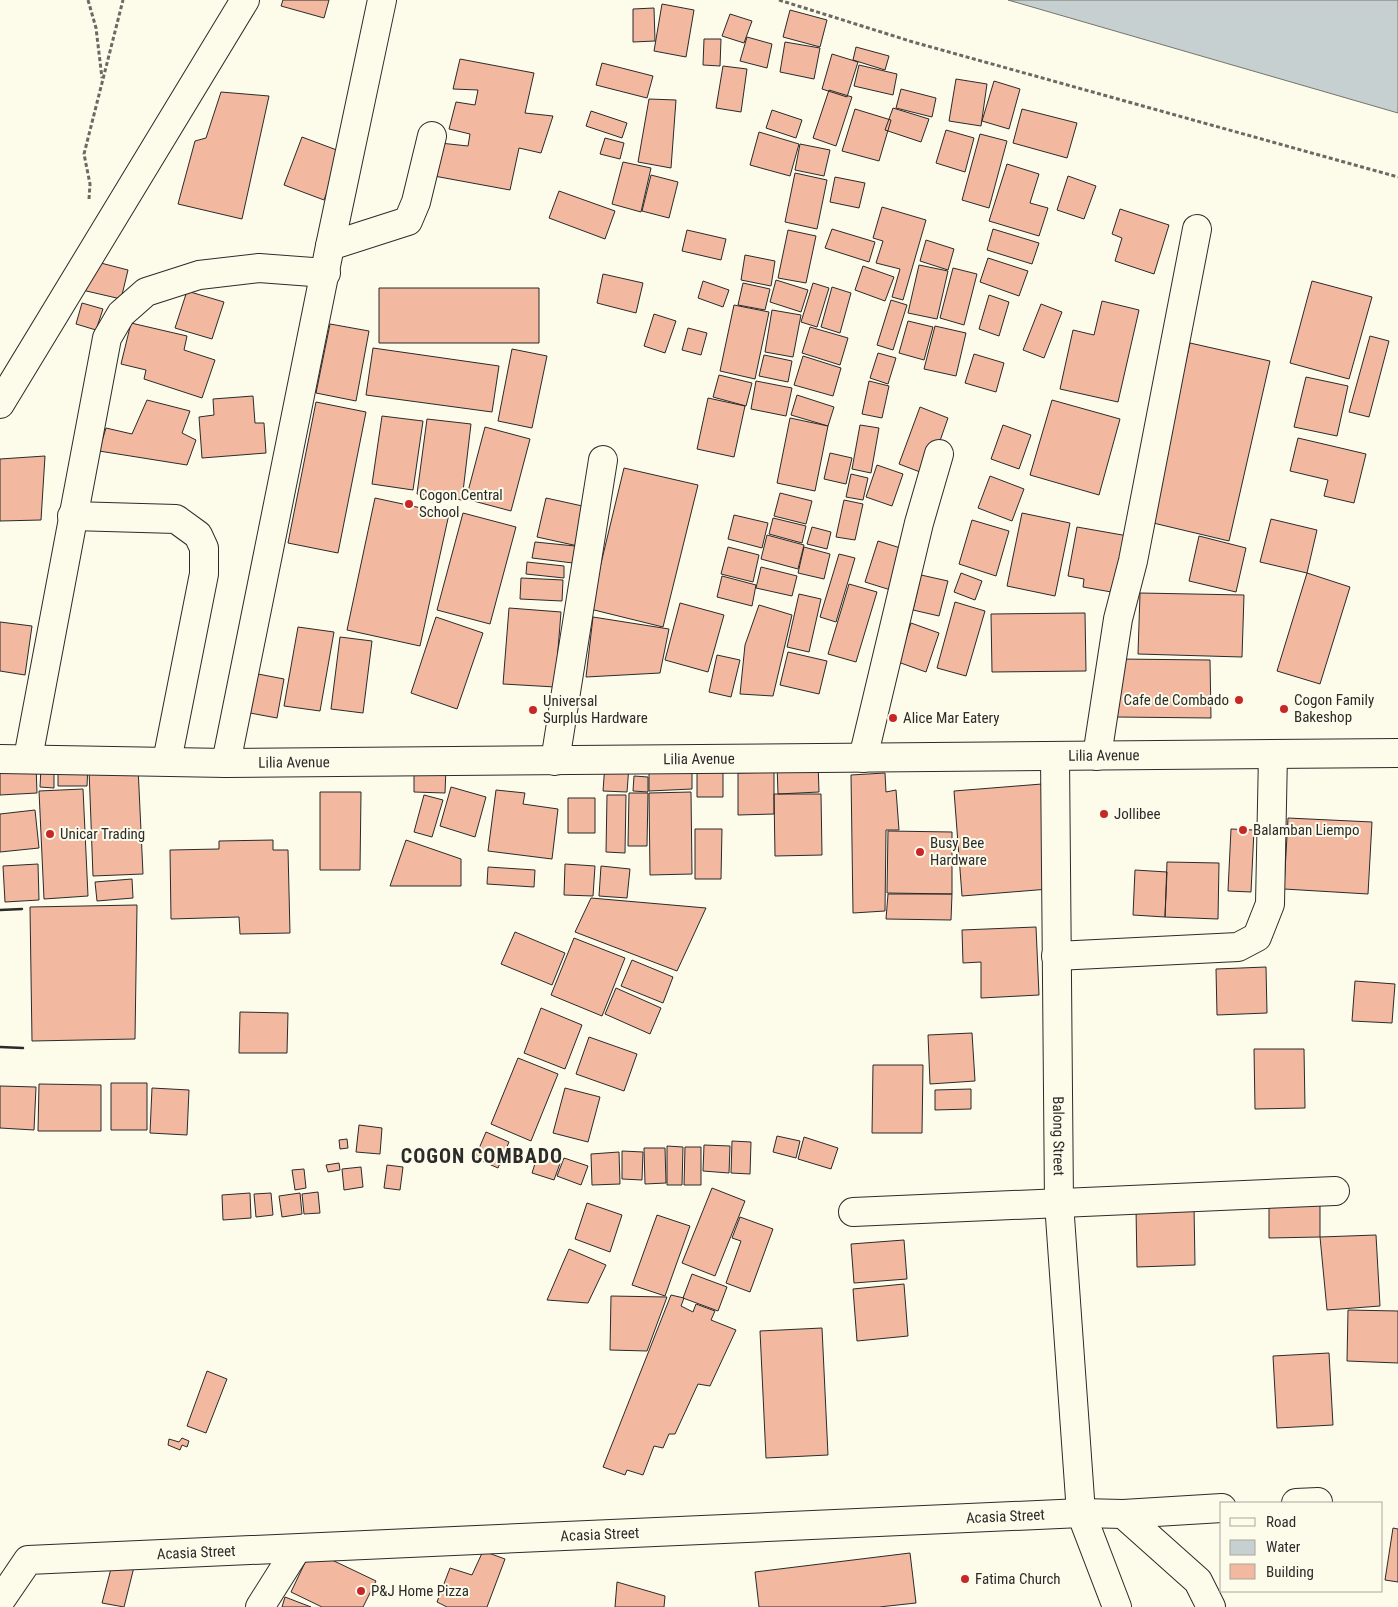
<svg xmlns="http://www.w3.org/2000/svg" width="1398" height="1607" font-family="'Roboto Condensed',sans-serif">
<rect width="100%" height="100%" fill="#fdfbea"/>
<!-- water -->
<path fill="#c7d0d0" stroke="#74746e" d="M1008,0H1398V113Z"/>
<!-- building -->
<path fill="#f2b8a0" stroke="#2b2b2b" d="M283,0H329L324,18L281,6Z
M662,4L694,10L686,57L654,51Z
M654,8L655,41L633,42V9Z
M790,10L827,20L820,47L783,37Z
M730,14L752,21L744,43L722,36Z
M747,37L772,44L767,68L740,61Z
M704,39H721L720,66L703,65Z
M785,42L820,48L814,79L780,72Z
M856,47L889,56L885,70L853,60Z
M832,54L858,62L847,97L822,89Z
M460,59L534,73L525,113L553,116L541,153L519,148L510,190L434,176L440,143L468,146L470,134L449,129L456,102L475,105L478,90L453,89Z
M602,63L653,76L647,98L596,85Z
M859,65L897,74L893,95L854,86Z
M723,66L747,69L741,112L716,108Z
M956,79L987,84L981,126L949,121Z
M994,81L1020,89L1009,129L982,121Z
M901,89L936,98L932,117L896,108Z
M829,90L852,97L836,146L813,138Z
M221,92L269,96L242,219L178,204L195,141L206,138Z
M649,99L676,100L671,168L638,162Z
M893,108L929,119L921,142L885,130Z
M855,109L891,120L879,161L842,151Z
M1022,109L1077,123L1067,158L1013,143Z
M772,110L802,120L796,138L766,128Z
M591,111L627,123L622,138L586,126Z
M946,130L974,138L965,172L936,163Z
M759,132L799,144L790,176L750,165Z
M980,134L1007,141L989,208L962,200Z
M302,137L342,152L324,200L284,185Z
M605,138L624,143L620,159L600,154Z
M800,144L830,150L824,176L795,170Z
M623,162L651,168L641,212L612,204Z
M1007,164L1039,174L1030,203L1048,208L1039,236L989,221Z
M795,173L827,180L817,229L785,222Z
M651,175L678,182L669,218L642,211Z
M1068,176L1096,186L1084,219L1057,210Z
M835,177L865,183L859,208L830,202Z
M559,191L615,211L605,239L549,218Z
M882,207L926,220L903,300L892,297L900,269L876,263L883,241L873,238Z
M1120,209L1169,225L1154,274L1115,261L1122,238L1112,234Z
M832,229L875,242L869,262L825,248Z
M993,229L1039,243L1032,264L987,250Z
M687,230L726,239L721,260L682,251Z
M788,230L816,236L806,283L778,278Z
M926,240L954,249L948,270L920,261Z
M745,255L775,261L771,286L741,280Z
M988,258L1028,271L1019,296L980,282Z
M89,260L128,270L121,299L82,290Z
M919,265L948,271L937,319L908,313Z
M863,266L894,277L885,301L855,290Z
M953,268L977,274L964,325L940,318Z
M603,274L643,283L636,313L597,303Z
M776,280L808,290L801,312L770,302Z
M703,281L729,290L723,307L698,298Z
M1312,281L1372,297L1349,379L1290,363Z
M743,283L770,289L765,310L738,305Z
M813,283L829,288L817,327L801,322Z
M832,287L851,293L840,333L821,327Z
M379,288H539V343H379Z
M187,291L224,302L212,339L175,328Z
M989,295L1009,302L999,336L979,329Z
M891,300L907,305L893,350L877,345Z
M1102,301L1139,310L1118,402L1060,389L1073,330L1094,335Z
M82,303L103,309L96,330L76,324Z
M1041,304L1062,312L1044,358L1023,350Z
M734,305L769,312L755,379L720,371Z
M772,310L801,315L793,357L765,352Z
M654,314L676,321L665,353L644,346Z
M908,321L933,327L924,360L899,353Z
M131,323L187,336L184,350L215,360L202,398L144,379L146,370L121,364Z
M330,324L369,331L356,401L316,393Z
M935,326L966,333L956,376L924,369Z
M810,327L848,338L840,365L802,353Z
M688,328L707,333L701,355L682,350Z
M1370,336L1389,341L1369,417L1349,412Z
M1190,343L1270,361L1229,541L1149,522Z
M373,348L499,366L492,412L366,395Z
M512,349L547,356L532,428L498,421Z
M878,353L896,358L888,384L870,378Z
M974,354L1004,363L996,392L965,383Z
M764,355L792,361L788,382L759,376Z
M803,356L841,368L833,396L794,385Z
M719,375L752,383L746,406L713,397Z
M1306,377L1348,386L1337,436L1294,427Z
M756,381L792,388L786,416L751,409Z
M869,381L889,386L882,418L862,414Z
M797,395L834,407L828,426L791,415Z
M253,396L255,423H264L266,453L202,458L199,417L214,415L213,399Z
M708,398L745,406L734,457L697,449Z
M147,400L190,411L182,433L196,440L187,465L99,451L106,428L132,434Z
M1052,400L1120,419L1099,495L1030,475Z
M316,402L366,412L338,553L288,543Z
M920,407L948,418L928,475L899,464Z
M382,416L423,421L413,490L372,484Z
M790,418L828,426L815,491L777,483Z
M427,419L471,424L462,500L417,494Z
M860,425L879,428L871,473L852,469Z
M1003,425L1031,435L1019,469L991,459Z
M485,427L530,439L511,511L466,499Z
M1298,438L1366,454L1354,503L1324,496L1328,480L1290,471Z
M830,453L852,458L846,484L824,479Z
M45,456L41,520L0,521V459Z
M877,465L903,474L892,506L866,497Z
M624,468L698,485L663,627L590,609Z
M851,474L868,478L863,500L846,497Z
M990,476L1024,489L1012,521L978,508Z
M780,493L812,501L806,524L774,516Z
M375,498L449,514L420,646L347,630Z
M546,498L587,507L578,546L537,537Z
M844,500L863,504L855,540L836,537Z
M463,513L516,527L490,624L437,610Z
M1022,513L1070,523L1055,596L1007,586Z
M734,515L768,523L762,548L728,539Z
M773,518L806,526L802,543L769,534Z
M1271,519L1317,530L1307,573L1260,562Z
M972,520L1009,531L996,576L959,564Z
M812,527L831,532L827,549L807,544Z
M1077,527L1128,536L1117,593L1083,587L1084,579L1068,576Z
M767,535L804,545L798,569L761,559Z
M1199,536L1246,548L1236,592L1189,581Z
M878,541L907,550L894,591L865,582Z
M535,542L575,546L573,563L532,558Z
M728,547L759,555L753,582L721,574Z
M804,547L830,554L824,579L798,573Z
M839,554L855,558L836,622L820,617Z
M527,562L564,566V578L526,574Z
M761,567L797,576L792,596L756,588Z
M961,573L982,581L975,600L954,592Z
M1307,573L1350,587L1320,684L1277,671Z
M921,575L948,581L939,616L913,610Z
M722,576L756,585L752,606L717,597Z
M521,578L563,580L562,601L520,599Z
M849,584L877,592L856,662L828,654Z
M1140,593L1244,595L1242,657L1138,654Z
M799,594L821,599L809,652L787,647Z
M955,602L985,611L966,676L937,668Z
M680,603L724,615L708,672L665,660Z
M759,605L792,615L773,696L740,694L745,645Z
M509,608L561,612L555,687L503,684Z
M1085,613L1086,671L992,672L991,614Z
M436,617L483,633L457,709L411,693Z
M593,617L669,629L660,673L586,677Z
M0,622L32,626L25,675L0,671Z
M911,623L939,633L926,672L898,662Z
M298,627L334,632L320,711L284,706Z
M340,637L372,641L363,713L331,709Z
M788,652L827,661L819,694L780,685Z
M717,655L740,660L731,697L709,692Z
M1117,659L1210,660L1211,718L1117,717Z
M258,674L284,679L277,718L250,713Z
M692,762V789L649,791V763Z
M818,762L819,792L778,794L777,764Z
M58,763L88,764L87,786H58Z
M605,764L629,766L627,792L603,791Z
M36,766L37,793L0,795V768Z
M138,767L143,874L93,876L89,769Z
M414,767L446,768L445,793L414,792Z
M41,768H54V788L40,787Z
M697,769H723V797H697Z
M774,772V814L738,815V773Z
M885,773L886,792L896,790L899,830H886L885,911L853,913L851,775Z
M634,776L648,777V792L633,791Z
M1042,784L1049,889L962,896L954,791Z
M451,787L486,797L475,837L440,826Z
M83,789L88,896L44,899L39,791Z
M496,790L525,793L523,804L558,809L552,859L488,851Z
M320,792H361L360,870H320Z
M691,792L692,874L650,875L649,793Z
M629,793H648L647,846H628Z
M774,794H821L822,855L775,856Z
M424,795L443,800L432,837L414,832Z
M607,795H626L625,853L606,852Z
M568,798H595V833H568Z
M35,810L39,848L0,852V814Z
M1288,818L1372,822L1368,894L1284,889Z
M695,829H722L721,879H695Z
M1231,829L1254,830L1251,892L1228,891Z
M888,831L952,832V894L887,893Z
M273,840V850H288L290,933L240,934L239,917L171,919L170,850L219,849V841Z
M406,840L461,859V886H390Z
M1167,862L1219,863L1218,919L1165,917Z
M38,864L39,900L5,902L3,866Z
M565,864L595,866L593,896L564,895Z
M601,866L630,869L627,898L599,896Z
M488,867L535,870L534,887L487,884Z
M1135,870L1167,872L1165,917L1133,915Z
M132,879L133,898L97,901L95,882Z
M888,894H952L951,920L886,919Z
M591,898L706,908L677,971L575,932Z
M137,905L135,1039L32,1041L30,907Z
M1036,927L1039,995L981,998V962L963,963L962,930Z
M515,932L565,953L552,985L501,964Z
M574,938L625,958L602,1016L551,995Z
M632,960L673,977L663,1003L621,986Z
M1266,967L1267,1013L1217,1015L1216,969Z
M1355,981L1395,984L1392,1023L1352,1021Z
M616,988L661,1008L650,1034L605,1014Z
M541,1008L582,1025L565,1069L524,1053Z
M240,1012L288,1013L287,1053H239Z
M972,1033L975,1081L930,1084L928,1035Z
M589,1037L637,1054L624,1091L576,1074Z
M1254,1049H1304L1305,1108L1255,1109Z
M518,1058L558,1074L531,1141L491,1124Z
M873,1065H923L922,1133H872Z
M111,1083H147V1130H111Z
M39,1084L101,1085V1131H38Z
M0,1086L36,1087L34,1130L0,1128Z
M152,1088L189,1090L187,1135L150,1133Z
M565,1088L600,1097L588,1142L553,1133Z
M971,1089V1109L935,1110V1090Z
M359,1125L382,1128L380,1154L356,1152Z
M486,1132L509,1142L498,1168L475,1158Z
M777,1136L800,1141L796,1158L773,1152Z
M804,1137L838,1148L831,1169L798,1159Z
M347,1139L348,1148L340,1149L339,1140Z
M732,1141L751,1142L750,1174L731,1173Z
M704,1145L730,1146L729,1173L703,1171Z
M667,1146L683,1147L682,1185H667Z
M685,1147H701V1185H684Z
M644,1148H665L666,1183L645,1184Z
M539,1151L562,1158L554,1180L532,1173Z
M622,1151L643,1152L642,1180L622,1179Z
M619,1152L620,1184L592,1185L591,1154Z
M564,1158L588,1166L581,1185L557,1176Z
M339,1163L340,1170L328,1172L326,1165Z
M387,1165L403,1167L400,1190L384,1188Z
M361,1167L363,1187L344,1190L342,1169Z
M304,1169L306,1188L295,1190L292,1170Z
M712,1188L745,1201L715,1276L682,1263Z
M318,1192L320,1213L304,1214L302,1194Z
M250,1193L251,1218L223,1220L222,1195Z
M271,1193L273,1215L256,1217L254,1194Z
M300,1193L302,1214L282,1217L279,1196Z
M1320,1201V1237L1269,1238V1202Z
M587,1203L622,1215L610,1252L575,1239Z
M1194,1206L1195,1265L1137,1267L1136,1208Z
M657,1215L690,1226L665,1296L632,1285Z
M740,1217L773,1229L750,1292L726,1283L741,1241L732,1238Z
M1376,1235L1380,1306L1327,1310L1320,1237Z
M904,1240L907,1279L854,1283L851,1244Z
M569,1249L606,1265L588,1303L547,1300Z
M692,1274L727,1287L718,1311L683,1298Z
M904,1284L908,1336L857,1341L853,1289Z
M671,1295L684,1298L681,1306L693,1312L696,1304L715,1311L711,1320L736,1330L710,1386L698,1384L675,1434H669L663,1448L654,1446L643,1475L627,1470L625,1475L603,1467Z
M611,1296L667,1297L647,1351L610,1350Z
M1348,1310L1398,1311V1363L1347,1361Z
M822,1328L828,1455L766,1458L760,1331Z
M1329,1353L1333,1425L1277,1428L1273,1356Z
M207,1371L227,1379L206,1433L187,1426Z
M182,1438L189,1441L187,1447L182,1445L180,1450L168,1445L169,1439L179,1442Z
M1393,1528L1398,1529V1582L1385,1580Z
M311,1550L376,1581L363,1607H322L291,1592Z
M483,1551L505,1559L487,1607H447L437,1602L450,1568L472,1575Z
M910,1553L916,1603L879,1607H759L755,1572Z
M113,1561L134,1567L124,1607L102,1603Z
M617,1582L665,1596L664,1607H615Z
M285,1597L311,1607H282Z"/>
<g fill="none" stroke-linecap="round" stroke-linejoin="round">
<!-- minor casing -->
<g stroke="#2b2b2b" stroke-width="30">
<g id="minor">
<path d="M330,246L408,221L416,202L432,136"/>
<path d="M0,404L245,0"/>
<path d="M72,516L176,519L198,535L204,548V574L167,761"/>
<path d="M1097,756L1118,619L1133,561L1197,229"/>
<path id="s1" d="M1055,757L1059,1203L1081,1513L1117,1607"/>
<path d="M28,758L107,338L121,314L146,292L199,275L259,268L326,273"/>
<path d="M863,758L919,523L939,454"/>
<path d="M555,761L603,460"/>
<path d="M226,763L330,246L382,0"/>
<path d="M1056,956L1238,947L1257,937L1270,904L1273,754"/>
<path d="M853,1212L1335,1191"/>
<path d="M1296,1503L1318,1502"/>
<path d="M1123,1514L1198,1581L1211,1607"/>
<path id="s2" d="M0,1601L28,1560L1081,1513L1123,1514L1222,1508"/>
<path d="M260,1607L296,1550"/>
</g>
</g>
<!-- highway casing -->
<g stroke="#2b2b2b" stroke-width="30">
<g id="highway">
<path id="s3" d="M0,759L226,763L1398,753"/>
</g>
</g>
<!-- path -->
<path stroke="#6a6964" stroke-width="3" stroke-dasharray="4 2.5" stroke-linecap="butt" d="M88,0L96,28L102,78
M779,0L913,42L1398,177
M89,199L90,184L84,154L123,0"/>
<!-- minor -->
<use href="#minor" stroke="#fdfbea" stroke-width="28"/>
<!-- highway -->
<use href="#highway" stroke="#fdfbea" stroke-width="28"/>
<!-- wall -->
<path stroke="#2b2b2b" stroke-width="2.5" d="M0,910L22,909
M0,1047L23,1048"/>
</g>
<!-- markers -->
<g fill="#c62828" stroke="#fdfbea" stroke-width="2">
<circle cx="409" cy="504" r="5"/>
<circle cx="1239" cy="700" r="5"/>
<circle cx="1284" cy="709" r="5"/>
<circle cx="533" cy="710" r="5"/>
<circle cx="893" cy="718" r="5"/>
<circle cx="1104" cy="814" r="5"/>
<circle cx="1243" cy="830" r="5"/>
<circle cx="50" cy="834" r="5"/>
<circle cx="920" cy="852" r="5"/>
<circle cx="965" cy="1579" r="5"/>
<circle cx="361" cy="1591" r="5"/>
</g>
<g text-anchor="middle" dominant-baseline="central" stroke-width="4" stroke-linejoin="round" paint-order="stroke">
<!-- poi labels -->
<g font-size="15" fill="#2b2b2b" stroke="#fdfbea" text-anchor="start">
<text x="419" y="495">Cogon Central<tspan x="419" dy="17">School</tspan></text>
<text x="1229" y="700" text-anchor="end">Cafe de Combado</text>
<text x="1294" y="700">Cogon Family<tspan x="1294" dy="17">Bakeshop</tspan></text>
<text x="543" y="701">Universal<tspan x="543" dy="17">Surplus Hardware</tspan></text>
<text x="903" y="718">Alice Mar Eatery</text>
<text x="1114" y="814">Jollibee</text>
<text x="1253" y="830">Balamban Liempo</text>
<text x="60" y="834">Unicar Trading</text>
<text x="930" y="843">Busy Bee<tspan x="930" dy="17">Hardware</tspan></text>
<text x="975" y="1579">Fatima Church</text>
<text x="371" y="1591">P&amp;J Home Pizza</text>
</g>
<!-- street labels -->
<g font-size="15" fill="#2b2b2b" stroke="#fdfbea">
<text stroke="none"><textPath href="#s3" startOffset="1104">Lilia Avenue</textPath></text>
<text stroke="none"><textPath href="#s3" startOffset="699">Lilia Avenue</textPath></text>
<text stroke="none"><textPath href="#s3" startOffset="294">Lilia Avenue</textPath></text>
<text stroke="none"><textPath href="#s1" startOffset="379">Balong Street</textPath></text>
<text stroke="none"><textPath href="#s2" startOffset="1028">Acasia Street</textPath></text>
<text stroke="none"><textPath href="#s2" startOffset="622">Acasia Street</textPath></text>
<text stroke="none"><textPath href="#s2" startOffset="218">Acasia Street</textPath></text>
</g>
<!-- district labels -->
<g font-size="20" font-weight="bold" letter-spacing="1" fill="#2b2b2b" stroke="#fdfbea">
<text x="482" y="1156">COGON COMBADO</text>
</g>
</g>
<!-- legend -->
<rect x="1220" y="1502" width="162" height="90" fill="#fdfbea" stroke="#a9a89e"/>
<rect x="1230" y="1518" width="25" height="8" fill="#fdfbea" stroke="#a9a89e"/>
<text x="1266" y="1527" font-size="15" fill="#2b2b2b">Road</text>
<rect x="1230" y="1540" width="25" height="15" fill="#c7d0d0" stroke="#a9a89e"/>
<text x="1266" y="1552" font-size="15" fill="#2b2b2b">Water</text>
<rect x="1230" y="1564" width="25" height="15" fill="#f2b8a0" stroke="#a9a89e"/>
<text x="1266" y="1577" font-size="15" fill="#2b2b2b">Building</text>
</svg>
